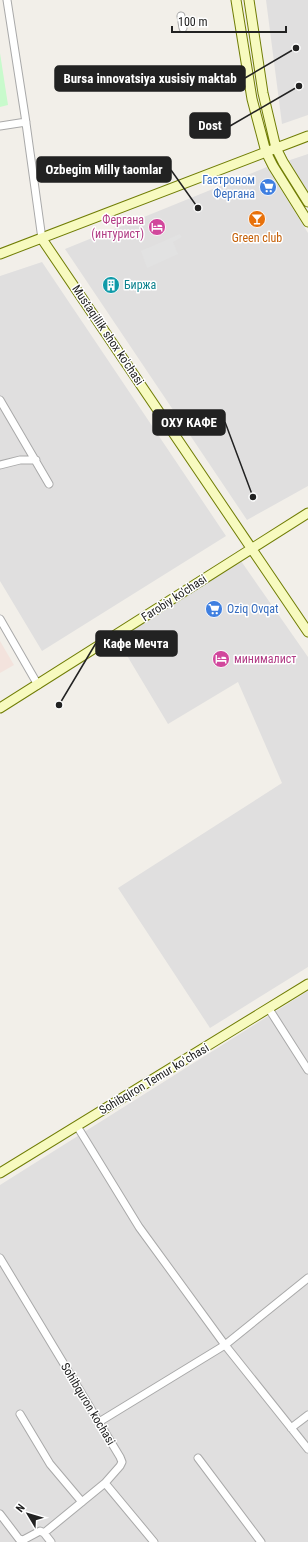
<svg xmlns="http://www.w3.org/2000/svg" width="308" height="1542" font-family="'Roboto Condensed',sans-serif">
<rect width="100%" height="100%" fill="#f2efe9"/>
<!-- residential -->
<path fill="#e0dfdf" d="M266,0H308V115L282,124Z
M308,154V193L287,161Z
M267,167L308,233V486L247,520L65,249Z
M42,262L226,536L42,651L0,581V276Z
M241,561L308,657V967L210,1028L118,888L282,783L238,682L168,724L117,639Z
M308,991V1542H0V1185Z"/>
<!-- military -->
<path fill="#f3e3dd" d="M0,641L14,665L0,673Z"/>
<!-- park -->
<path fill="#c8facc" d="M0,53L8,105L0,107Z"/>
<!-- parking -->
<path fill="#e2e2e2" d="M180,234L182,237L173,242L178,254L147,268L141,251Z"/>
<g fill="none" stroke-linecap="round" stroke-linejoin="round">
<!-- street casing -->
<g stroke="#a9a9a9" stroke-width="9">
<path id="street" d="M7,0L25,116L42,239
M181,16L183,28
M0,126L26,122
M0,400L49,484
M0,465L20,460H36
M0,619L38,685
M269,1009L308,1070
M77,1126L139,1227L225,1345L308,1449
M0,1258L120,1457L122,1462L120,1466L105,1483L154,1542
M20,1414L50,1464L82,1502
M99,1422L225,1345L308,1278
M291,1428L308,1415
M198,1458L261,1542
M0,1514L19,1539L23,1540L40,1531L44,1533L51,1542
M44,1533L105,1483"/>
</g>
<!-- secondary casing -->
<g stroke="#707d05" stroke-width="11">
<path id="secondary" d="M236,0L252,99L266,152L273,166L308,222
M249,0L263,93L276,148L283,162L308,202
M42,239L308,632
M0,254L308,136
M0,708L308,513
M0,1173L308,984"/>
</g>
<!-- street -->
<use href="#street" stroke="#fff" stroke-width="7"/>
<!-- secondary -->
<use href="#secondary" stroke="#f7fabf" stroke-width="9"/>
</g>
<!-- icons -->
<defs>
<g id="supermarket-disc" transform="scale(0.9)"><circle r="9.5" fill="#3f7fe0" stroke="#fff"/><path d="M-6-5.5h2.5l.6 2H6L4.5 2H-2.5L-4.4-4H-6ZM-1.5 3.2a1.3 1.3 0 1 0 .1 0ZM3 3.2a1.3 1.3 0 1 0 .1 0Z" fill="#fff"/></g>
<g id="bar-disc" transform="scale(0.9)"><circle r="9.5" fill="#e8710a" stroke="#fff"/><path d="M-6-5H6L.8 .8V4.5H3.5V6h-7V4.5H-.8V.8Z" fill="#fff"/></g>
<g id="hotel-disc" transform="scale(0.9)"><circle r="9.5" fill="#d1479c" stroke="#fff"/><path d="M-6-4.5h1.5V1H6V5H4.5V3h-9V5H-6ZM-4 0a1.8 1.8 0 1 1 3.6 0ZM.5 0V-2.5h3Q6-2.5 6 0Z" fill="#fff"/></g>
<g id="building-disc" transform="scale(0.9)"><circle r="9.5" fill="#0f9aa8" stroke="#fff"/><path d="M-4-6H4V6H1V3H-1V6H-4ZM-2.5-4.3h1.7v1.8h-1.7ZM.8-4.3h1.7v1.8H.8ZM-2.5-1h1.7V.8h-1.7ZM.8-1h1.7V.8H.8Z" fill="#fff"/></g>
</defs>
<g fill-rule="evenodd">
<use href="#supermarket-disc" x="268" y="187"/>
<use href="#bar-disc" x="257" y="219"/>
<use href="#hotel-disc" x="157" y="227"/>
<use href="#building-disc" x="111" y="285"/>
<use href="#supermarket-disc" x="214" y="609"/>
<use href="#hotel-disc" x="221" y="659"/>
</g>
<g text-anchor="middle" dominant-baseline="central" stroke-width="3" stroke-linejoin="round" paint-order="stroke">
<!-- shop labels -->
<g font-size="12" fill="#366cbe" stroke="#fff" text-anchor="end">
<text x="255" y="180">Гастроном<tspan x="255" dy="14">Фергана</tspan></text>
<text x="227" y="609" text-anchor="start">Oziq Ovqat</text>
</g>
<!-- hotel labels -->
<g font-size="12" fill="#b23c85" stroke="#fff" text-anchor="end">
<text x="144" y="220">Фергана<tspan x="144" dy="14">(интурист)</tspan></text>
<text x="234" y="659" text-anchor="start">минималист</text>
</g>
<!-- food labels -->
<g font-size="12" fill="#c56008" stroke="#fff">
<text x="257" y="238">Green club</text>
</g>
<!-- culture labels -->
<g font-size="12" fill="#0d838f" stroke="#fff" text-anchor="start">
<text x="124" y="285">Биржа</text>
</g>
<!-- street labels -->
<g font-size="12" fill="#222" stroke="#fff">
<text transform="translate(108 335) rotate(56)">Mustaqillik shox ko'chasi</text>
<text transform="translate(174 598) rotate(-33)">Farobiy ko'chasi</text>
<text transform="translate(154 1079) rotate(-31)">Sohibqiron Temur koʻchasi</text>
<text transform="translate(88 1404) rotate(59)">Sohibquron kochasi</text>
</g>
</g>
<!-- callouts -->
<path fill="none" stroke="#222" stroke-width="1.5" d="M296 48L245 78M299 86L230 126M198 208L171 170M253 497L225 422M59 705L96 643"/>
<g fill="#222" stroke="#fff" stroke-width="1.5">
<circle cx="296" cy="48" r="4"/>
<circle cx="299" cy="86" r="4"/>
<circle cx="198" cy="208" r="4"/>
<circle cx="253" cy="497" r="4"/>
<circle cx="59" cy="705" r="4"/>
</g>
<g fill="#222" stroke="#222" stroke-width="1.5">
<rect x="55" y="66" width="190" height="25" rx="4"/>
<rect x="190" y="113" width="40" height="25" rx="4"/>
<rect x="37" y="157" width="134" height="25" rx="4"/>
<rect x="153" y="410" width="72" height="25" rx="4"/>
<rect x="96" y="631" width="81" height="25" rx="4"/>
</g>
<g font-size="13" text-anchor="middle" font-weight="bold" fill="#fff">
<text x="150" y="83">Bursa innovatsiya xusisiy maktab</text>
<text x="210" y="130">Dost</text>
<text x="104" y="174">Ozbegim Milly taomlar</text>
<text x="189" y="427">ОХУ КАФЕ</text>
<text x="136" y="648">Кафе Мечта</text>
</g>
<!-- north arrow -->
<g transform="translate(28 1514) rotate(308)" stroke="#ffffff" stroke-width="3" paint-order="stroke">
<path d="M0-3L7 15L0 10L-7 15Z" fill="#222222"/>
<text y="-6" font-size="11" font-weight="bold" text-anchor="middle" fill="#222222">N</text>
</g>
<!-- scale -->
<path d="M172 26v6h114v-6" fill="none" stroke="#222222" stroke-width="2"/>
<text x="178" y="26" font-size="12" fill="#222222" stroke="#ffffff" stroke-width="3" paint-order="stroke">100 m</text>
</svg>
